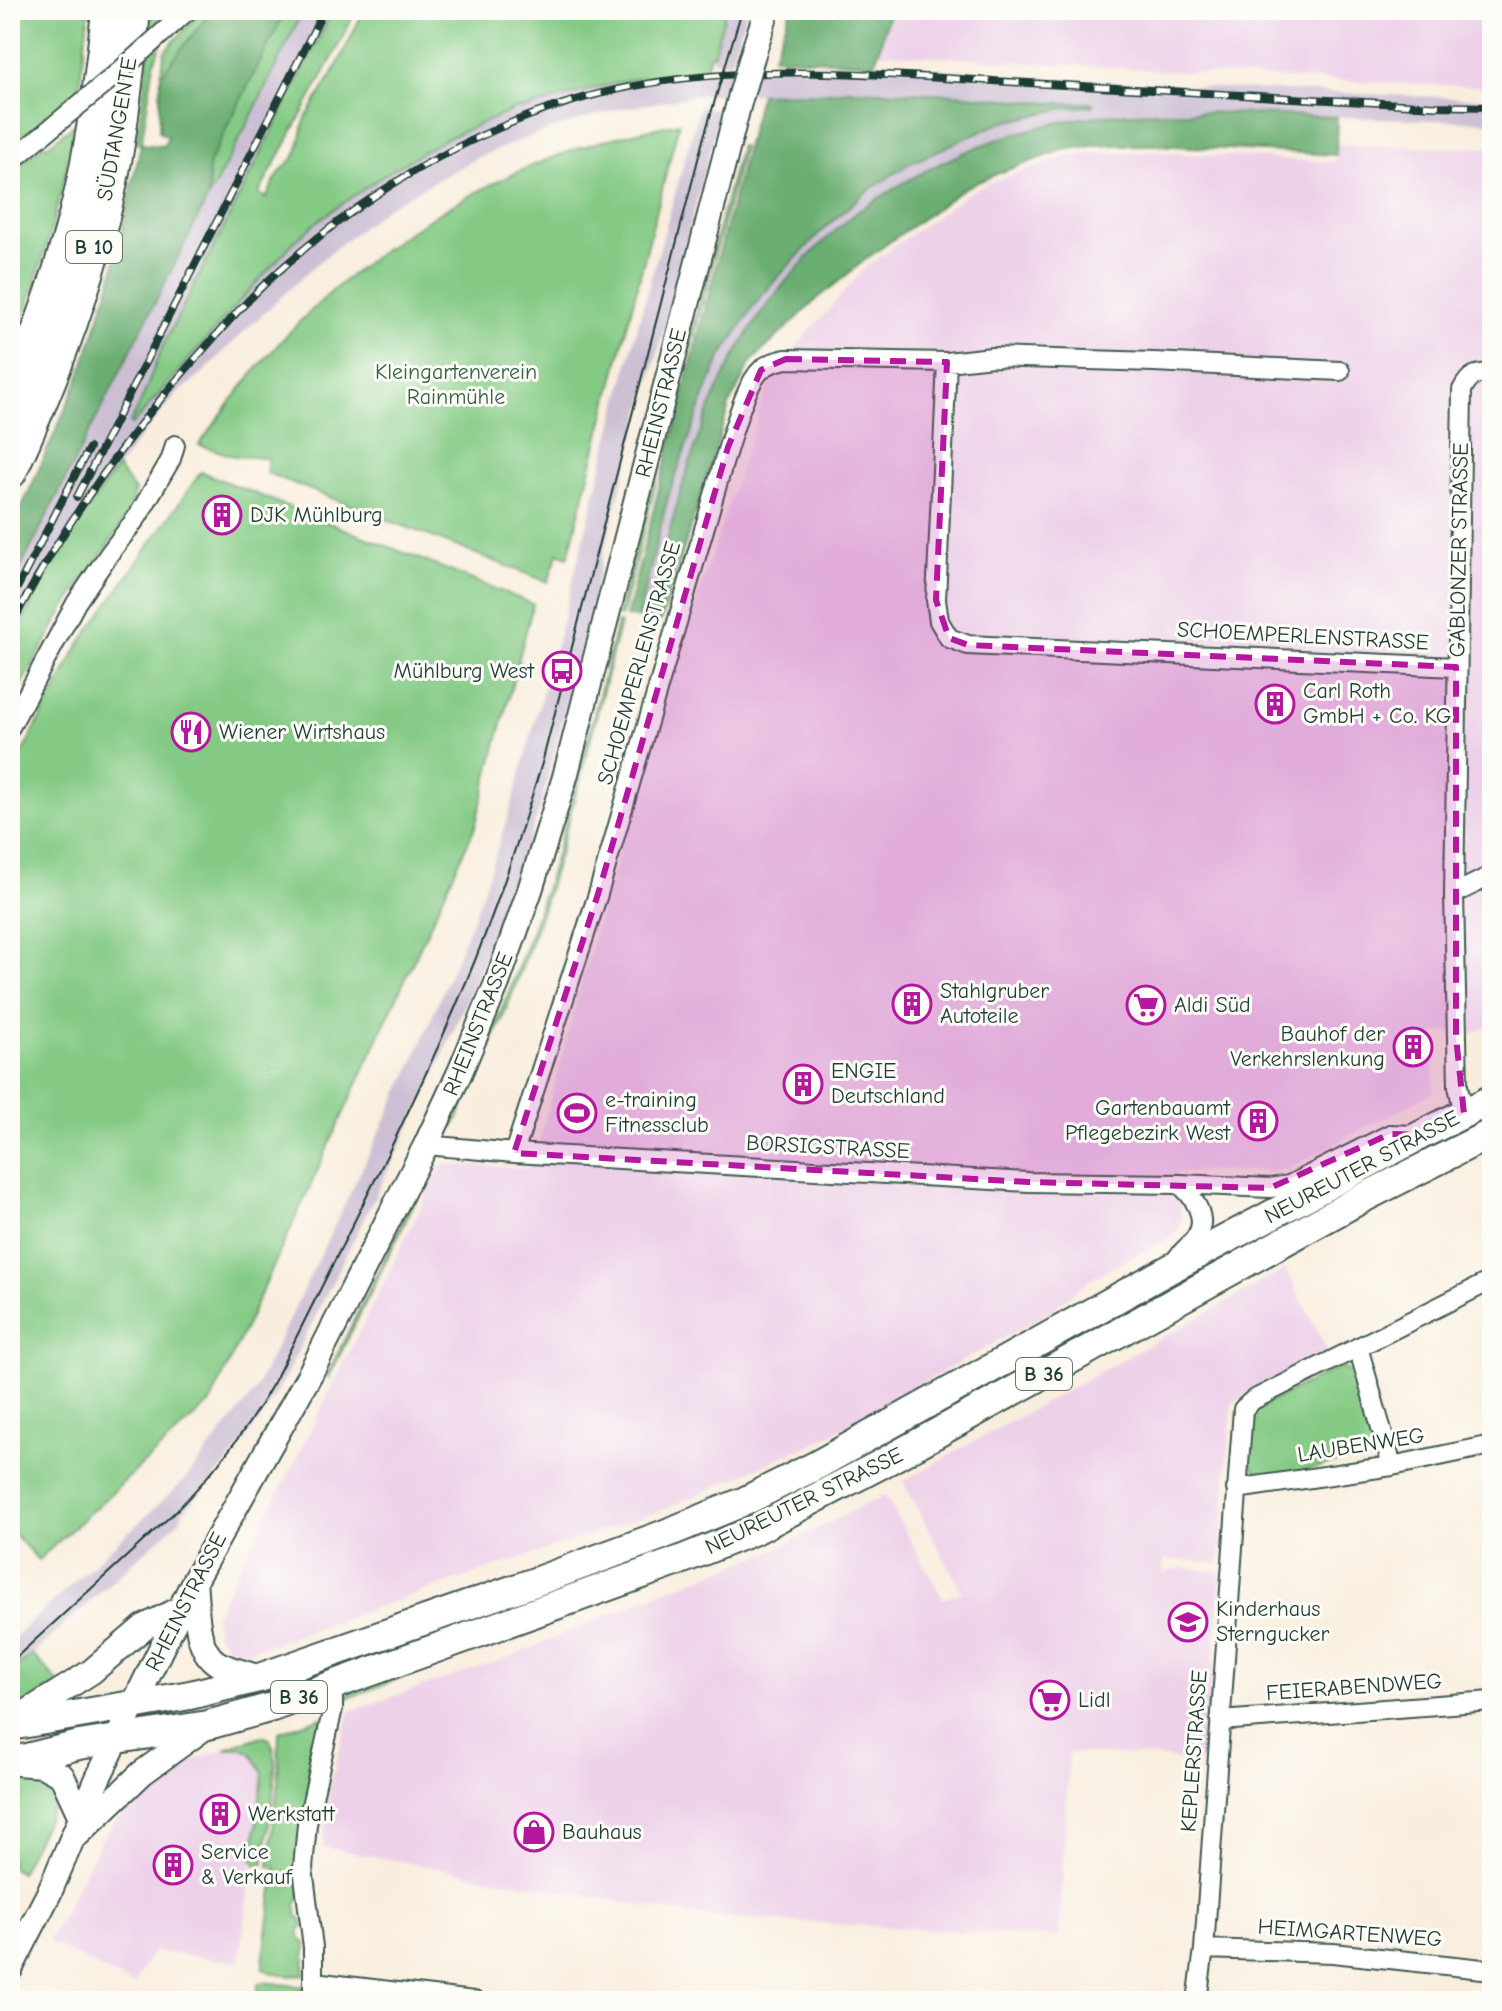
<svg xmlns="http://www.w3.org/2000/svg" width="1502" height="2011" font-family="'Comic Neue',sans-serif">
<rect width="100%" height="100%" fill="#fdfcf7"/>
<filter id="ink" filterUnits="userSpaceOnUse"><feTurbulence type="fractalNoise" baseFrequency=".0125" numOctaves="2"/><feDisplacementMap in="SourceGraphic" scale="16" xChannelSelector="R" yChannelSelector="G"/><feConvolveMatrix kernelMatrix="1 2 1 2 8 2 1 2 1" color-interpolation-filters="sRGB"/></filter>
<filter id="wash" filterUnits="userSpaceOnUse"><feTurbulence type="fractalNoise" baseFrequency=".006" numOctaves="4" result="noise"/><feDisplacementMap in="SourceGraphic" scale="32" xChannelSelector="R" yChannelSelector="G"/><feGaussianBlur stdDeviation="1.8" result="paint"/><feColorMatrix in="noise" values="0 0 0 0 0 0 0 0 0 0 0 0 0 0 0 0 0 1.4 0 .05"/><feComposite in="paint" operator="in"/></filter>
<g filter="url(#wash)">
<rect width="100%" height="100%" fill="#f9eede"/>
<!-- built -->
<path fill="#edd1e9" d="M892,10H1492V87L1297,79L879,53Z
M1336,144L1462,148L1492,147V1024L1474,1033H1434V1092L1285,1170L1176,1172L1181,1217L1178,1231L1170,1238L1091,1278L1048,1313L817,1442L660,1511L246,1652L229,1648L217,1634L215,1616L265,1516L285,1482L442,1164L532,1168L593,940L671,678L768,385L785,372L795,348L867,266L967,194L988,183L1066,157L1092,153L1155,152L1335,162Z
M1286,1269L1328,1352L1232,1403L1220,1563L1164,1559L1163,1574L1181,1568L1221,1571L1206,1763L1149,1756L1069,1753L1059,1937L698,1916L323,1847L331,1781L350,1711L513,1656L659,1593L772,1551L885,1495L943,1599L962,1592L903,1481Z
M225,1749H243L251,1753L263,1772L240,1962L153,1951L134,1985L48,1942L102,1838L120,1817L153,1782L186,1763Z"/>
<!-- industrial -->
<path fill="#ccbfd4" d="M303,10H333L295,84L266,147L234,206L157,357L146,391L131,422L132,425L238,303L294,242L320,219L363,188L447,138L516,109L529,108L618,82L684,71L806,64L945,69L1031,77L1236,89L1492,99V122L1198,112L1105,115L963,152L914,176L859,211L811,255L773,299L741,346L714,398L689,470L672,528L648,620L638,618L668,497L695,418L720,359L755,304L777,278L824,229L862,195L907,165L978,132L1001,123L1065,108L1093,106L1092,103H1048L955,94L851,90L818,93L698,95L616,110L579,120L526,138L479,157L387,207L320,261L236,339L201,375L179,392L136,442L66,540L10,644V589L160,292L254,111Z
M726,10H747L730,62L712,60Z
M700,106L720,110L662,336L604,551L589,618L540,808L499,925L429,1088L279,1389L261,1418L233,1456L207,1487L183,1511L181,1519L10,1674V1641L182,1483L253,1394L412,1065L478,906L513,801L564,616L638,324Z"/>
<!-- green -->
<path fill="#84ca85" stroke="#52845c" stroke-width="2" d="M10,10H89L78,98L10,152Z
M152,10H158L163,33L162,41L154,63L141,144L136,143L147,69Z
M203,10H212L161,75L165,51Z
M303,10L254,111L208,198L209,163L285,11Z
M333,10H356L334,55L259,193L266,199C271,189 275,178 282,170C286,164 292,161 295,156C302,143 301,130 306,118L337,66L364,10H726L713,55H710L705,71C644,72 586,90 529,108L516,109L447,138L387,173L320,219L294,242L238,303L132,425L130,423C147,396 152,366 167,338C223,230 278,120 333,10Z
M679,123L568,557L558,553L548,582L267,473V458L234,456L199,445C221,416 242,385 266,358C348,263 460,188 579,148C612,137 646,130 679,123Z
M75,124C61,204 38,280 10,356V172L45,144L47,146Z
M740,146L743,147L621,617L617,616Z
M117,467L135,491L128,515L64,609L10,705V644L66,540Z
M201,472L533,604L475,827L211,1402L38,1560L10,1529V776L79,645Z
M617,623H620C589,743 561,865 517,981C499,1031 475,1079 454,1127L452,1121C473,1074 495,1028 513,981C558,865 587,743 617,623Z
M430,1165H433L329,1377L328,1373Z
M1339,1367C1348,1369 1352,1373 1355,1381L1375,1446L1371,1454L1272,1479C1237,1470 1248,1437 1253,1410Z
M515,1631L525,1632L348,1698L347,1695L353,1690Z
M32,1654L59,1683L10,1713V1674Z
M322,1717L299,1901L296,1904L298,1917L302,1919L304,1926L300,1929V1940L306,1943L304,1974C294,1978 272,1975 263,1968V1963L276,1867L269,1866L278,1782L279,1732Z
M262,1736C268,1738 269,1738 272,1744C281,1761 266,1843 263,1865L261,1866L255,1864L253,1859L263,1772L251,1753L243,1749H225Z
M19,1770L52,1780L58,1798L20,1873L10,1867V1772Z
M263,1982L306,1987L305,2001H257L258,1985Z"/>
<!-- forest -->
<path fill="#6bae72" stroke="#457653" stroke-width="2" d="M212,10H286L209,163L208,198L10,589V528L28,494L79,378L93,337L111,281L141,144L163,146L168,137L159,132L161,75Z
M791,10H890L875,64L773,57Z
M851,90L955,94L1048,103H1093V106L1065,108L1001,123L978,132L907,165L862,195L824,229L777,278L755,304L720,359L708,386L668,497L638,618L626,617L760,94L818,93Z
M1198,112L1337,117L1336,155L1157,145H1098L1063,150L999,173L966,187L870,256L818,298L751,362L730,403L661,621L648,620C669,529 694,425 741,345C770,295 812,249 856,213C865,206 876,200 887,193C946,156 1013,129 1083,118C1121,112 1160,112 1198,112Z"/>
</g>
<g filter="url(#ink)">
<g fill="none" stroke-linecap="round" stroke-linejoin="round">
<!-- street casing -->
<g stroke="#40584e" stroke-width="22">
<path id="street" d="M947,362L936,600L939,621L949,638L968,645L1456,667
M10,727L76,603L109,554L138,516L171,459L175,445
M1454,894L1492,875
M1464,1114L1458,1086L1454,894L1462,390C1470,374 1475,374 1492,373
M426,1145L514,1153L1028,1182L1179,1184L1270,1188L1289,1185L1390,1134L1414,1135
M514,1153L598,894L728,447C735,426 746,383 762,369C769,363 777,361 786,359L947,362L992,357L1154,362L1340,371
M1178,1257C1183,1250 1191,1245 1196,1237C1209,1219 1194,1196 1179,1184
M1358,1347L1392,1466
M1236,1489L1392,1466L1492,1445
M1220,1721L1492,1701
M1204,1949L1333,1953L1492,1970
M314,1982L474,2001
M313,2001V1947L303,1868L307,1824L333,1708V1685
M1197,2001L1204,1949L1243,1409L1253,1400L1492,1280"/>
</g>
<!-- secondary casing -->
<g stroke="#40584e" stroke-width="28">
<path id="secondary" d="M752,57L767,10
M194,1581C197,1606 194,1649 217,1663C230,1670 246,1673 259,1678
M10,1723L91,1672L144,1627L180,1609
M17,1763L42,1765L62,1776L81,1817
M78,1834L142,1773L208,1725
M10,1969L49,1893L98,1778L194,1581L310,1374L426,1145L460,1072L497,983L530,890L565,777L741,95"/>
</g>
<!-- primary casing -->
<g stroke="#40584e" stroke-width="32">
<path id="primary" d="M10,1726L190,1695L259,1678L532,1583L660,1536L743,1502L817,1465L1168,1270L1421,1135L1492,1099
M10,1762L79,1745L208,1725L272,1707L673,1563L755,1530L881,1464L1359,1200L1492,1133"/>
</g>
<!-- highway casing -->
<g stroke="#40584e" stroke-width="36">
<path id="highway" d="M10,402C42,327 70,249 86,168C96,116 103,63 108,10
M10,472C55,374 96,268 115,161C124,111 129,60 134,10"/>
</g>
<!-- street -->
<use href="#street" stroke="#fff" stroke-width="18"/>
<!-- secondary -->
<use href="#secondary" stroke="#fff" stroke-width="24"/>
<!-- primary -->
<use href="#primary" stroke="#fff" stroke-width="28"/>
<!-- highway -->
<use href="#highway" stroke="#fff" stroke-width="32"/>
<!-- tram -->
<path stroke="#1f3d34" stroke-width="2" d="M10,1663L175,1512C214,1472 247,1431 274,1382C338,1252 408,1121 464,987C495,914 519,839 542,763L703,140L742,10"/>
<!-- rail casing -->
<g stroke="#1f3d34" stroke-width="8">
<path id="rail" d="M77,497L324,10
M10,602L89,448
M22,605C70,516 129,433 196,358C220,331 243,304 269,280C371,185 496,113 634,86C758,63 885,75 1010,82C1152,90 1294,98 1436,106L1492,107
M10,629L26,597"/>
</g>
<!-- rail -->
<use href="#rail" stroke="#fdfcf7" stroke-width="5" stroke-dasharray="15" stroke-linecap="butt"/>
<!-- street-bridge casing -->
<g stroke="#40584e" stroke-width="22" stroke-linecap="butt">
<path id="street-bridge" d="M16,157L120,71L188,10"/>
</g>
<!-- secondary-bridge casing -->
<g stroke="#40584e" stroke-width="28" stroke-linecap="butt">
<path id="secondary-bridge" d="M741,95L752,57"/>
</g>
<!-- street-bridge -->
<use href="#street-bridge" stroke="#fff" stroke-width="18"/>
<!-- secondary-bridge -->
<use href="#secondary-bridge" stroke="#fff" stroke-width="24"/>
</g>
</g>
<!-- marked area -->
<path fill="#b5179e" fill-opacity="0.2" stroke="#b5179e" stroke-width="6" stroke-dasharray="16 10" stroke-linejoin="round" d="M786,359L947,362L936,600L949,638L968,645L1456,667V1037L1464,1114L1421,1135L1390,1134L1270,1188L1028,1182L514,1153L598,894L728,447L761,370Z"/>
<!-- icons -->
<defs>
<g id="building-ring" transform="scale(2)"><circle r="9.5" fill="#fdfcf7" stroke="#b5179e" stroke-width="1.5"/><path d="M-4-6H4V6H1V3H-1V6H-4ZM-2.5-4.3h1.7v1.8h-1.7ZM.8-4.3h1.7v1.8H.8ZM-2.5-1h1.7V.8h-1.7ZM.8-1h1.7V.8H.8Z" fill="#b5179e"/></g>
<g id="bus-ring" transform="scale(2)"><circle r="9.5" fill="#fdfcf7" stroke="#b5179e" stroke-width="1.5"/><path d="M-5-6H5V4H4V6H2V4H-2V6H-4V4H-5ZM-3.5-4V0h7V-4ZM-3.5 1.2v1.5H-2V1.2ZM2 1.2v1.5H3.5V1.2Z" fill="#b5179e"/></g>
<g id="restaurant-ring" transform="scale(2)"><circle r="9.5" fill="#fdfcf7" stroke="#b5179e" stroke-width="1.5"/><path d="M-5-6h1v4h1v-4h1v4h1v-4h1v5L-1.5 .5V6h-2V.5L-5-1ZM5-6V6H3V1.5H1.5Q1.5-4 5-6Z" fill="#b5179e"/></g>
<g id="supermarket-ring" transform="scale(2)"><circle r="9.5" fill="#fdfcf7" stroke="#b5179e" stroke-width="1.5"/><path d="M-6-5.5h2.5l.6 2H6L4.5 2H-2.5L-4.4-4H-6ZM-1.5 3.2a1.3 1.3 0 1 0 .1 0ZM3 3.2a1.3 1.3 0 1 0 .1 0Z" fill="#b5179e"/></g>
<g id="stadium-ring" transform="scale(2)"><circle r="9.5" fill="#fdfcf7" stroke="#b5179e" stroke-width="1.5"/><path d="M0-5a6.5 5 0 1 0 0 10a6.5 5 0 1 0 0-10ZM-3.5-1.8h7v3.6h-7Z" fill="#b5179e"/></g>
<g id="school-ring" transform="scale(2)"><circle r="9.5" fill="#fdfcf7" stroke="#b5179e" stroke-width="1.5"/><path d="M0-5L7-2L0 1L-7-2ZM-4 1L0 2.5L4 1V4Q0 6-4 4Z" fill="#b5179e"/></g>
<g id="shop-ring" transform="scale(2)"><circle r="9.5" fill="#fdfcf7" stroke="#b5179e" stroke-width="1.5"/><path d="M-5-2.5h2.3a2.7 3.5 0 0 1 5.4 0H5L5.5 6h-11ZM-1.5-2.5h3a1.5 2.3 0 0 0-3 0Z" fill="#b5179e"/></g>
</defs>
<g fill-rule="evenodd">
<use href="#building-ring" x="222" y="515"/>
<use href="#bus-ring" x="562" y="671"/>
<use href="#building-ring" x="1275" y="704"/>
<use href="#restaurant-ring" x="191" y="732"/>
<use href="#building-ring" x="912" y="1004"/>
<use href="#supermarket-ring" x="1146" y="1005"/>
<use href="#building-ring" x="1413" y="1047"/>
<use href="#building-ring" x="803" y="1084"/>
<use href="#stadium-ring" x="577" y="1113"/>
<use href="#building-ring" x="1258" y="1121"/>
<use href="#school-ring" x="1188" y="1622"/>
<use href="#supermarket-ring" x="1050" y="1700"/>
<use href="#building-ring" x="220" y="1814"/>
<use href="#shop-ring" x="534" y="1832"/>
<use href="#building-ring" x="173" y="1865"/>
</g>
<g text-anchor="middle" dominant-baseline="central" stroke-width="6" stroke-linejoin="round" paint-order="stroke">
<!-- shield labels -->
<g fill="#fdfcf7" stroke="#62766e" stroke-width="2">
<rect x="66" y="231" width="56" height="32" rx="6"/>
<rect x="1016" y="1358" width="56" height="32" rx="6"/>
<rect x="271" y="1681" width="56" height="32" rx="6"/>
</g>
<g font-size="20" font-weight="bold" fill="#1f3d34">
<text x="94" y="247">B 10</text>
<text x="1044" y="1374">B 36</text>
<text x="299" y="1697">B 36</text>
</g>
<!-- street labels -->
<g font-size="22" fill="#1f3d34" stroke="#fdfcf7">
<text transform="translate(117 129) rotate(-80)">SÜDTANGENTE</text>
<text transform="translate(661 403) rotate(-76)">RHEINSTRASSE</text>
<text transform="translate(1459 550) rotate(-89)">GABLONZER STRASSE</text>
<text transform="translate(1303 636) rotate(3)">SCHOEMPERLENSTRASSE</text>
<text transform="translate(639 663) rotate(-74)">SCHOEMPERLENSTRASSE</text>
<text transform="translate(478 1024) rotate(-68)">RHEINSTRASSE</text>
<text transform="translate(828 1147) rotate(3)">BORSIGSTRASSE</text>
<text transform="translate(1362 1167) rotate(-28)">NEUREUTER STRASSE</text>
<text transform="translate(1361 1445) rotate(-9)">LAUBENWEG</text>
<text transform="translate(804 1501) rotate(-26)">NEUREUTER STRASSE</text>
<text transform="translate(186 1602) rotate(-63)">RHEINSTRASSE</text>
<text transform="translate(1354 1687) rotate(-4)">FEIERABENDWEG</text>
<text transform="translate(1194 1751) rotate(-86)">KEPLERSTRASSE</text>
<text transform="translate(1350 1933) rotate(4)">HEIMGARTENWEG</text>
</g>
<!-- park labels -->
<g font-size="22" fill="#386048" stroke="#fdfcf7">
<text x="456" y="372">Kleingartenverein<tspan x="456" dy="25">Rainmühle</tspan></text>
</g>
<!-- poi labels -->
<g font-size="22" fill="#1f3d34" stroke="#fdfcf7" text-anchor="start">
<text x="250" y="515">DJK Mühlburg</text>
<text x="534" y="671" text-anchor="end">Mühlburg West</text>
<text x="1303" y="691">Carl Roth<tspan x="1303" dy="25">GmbH + Co. KG</tspan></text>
<text x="219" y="732">Wiener Wirtshaus</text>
<text x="940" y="991">Stahlgruber<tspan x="940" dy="25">Autoteile</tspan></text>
<text x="1174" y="1005">Aldi Süd</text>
<text x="1385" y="1034" text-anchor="end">Bauhof der<tspan x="1385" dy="25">Verkehrslenkung</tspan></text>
<text x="831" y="1071">ENGIE<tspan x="831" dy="25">Deutschland</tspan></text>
<text x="605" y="1100">e-training<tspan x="605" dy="25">Fitnessclub</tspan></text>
<text x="1230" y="1108" text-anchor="end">Gartenbauamt<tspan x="1230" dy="25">Pflegebezirk West</tspan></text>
<text x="1216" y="1609">Kinderhaus<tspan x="1216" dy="25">Sterngucker</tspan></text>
<text x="1078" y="1700">Lidl</text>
<text x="248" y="1814">Werkstatt</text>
<text x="562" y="1832">Bauhaus</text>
<text x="201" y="1852">Service<tspan x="201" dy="25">&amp; Verkauf</tspan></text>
</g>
</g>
<!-- margin -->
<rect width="1502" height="2011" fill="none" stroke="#fdfcf7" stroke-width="40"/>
</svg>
